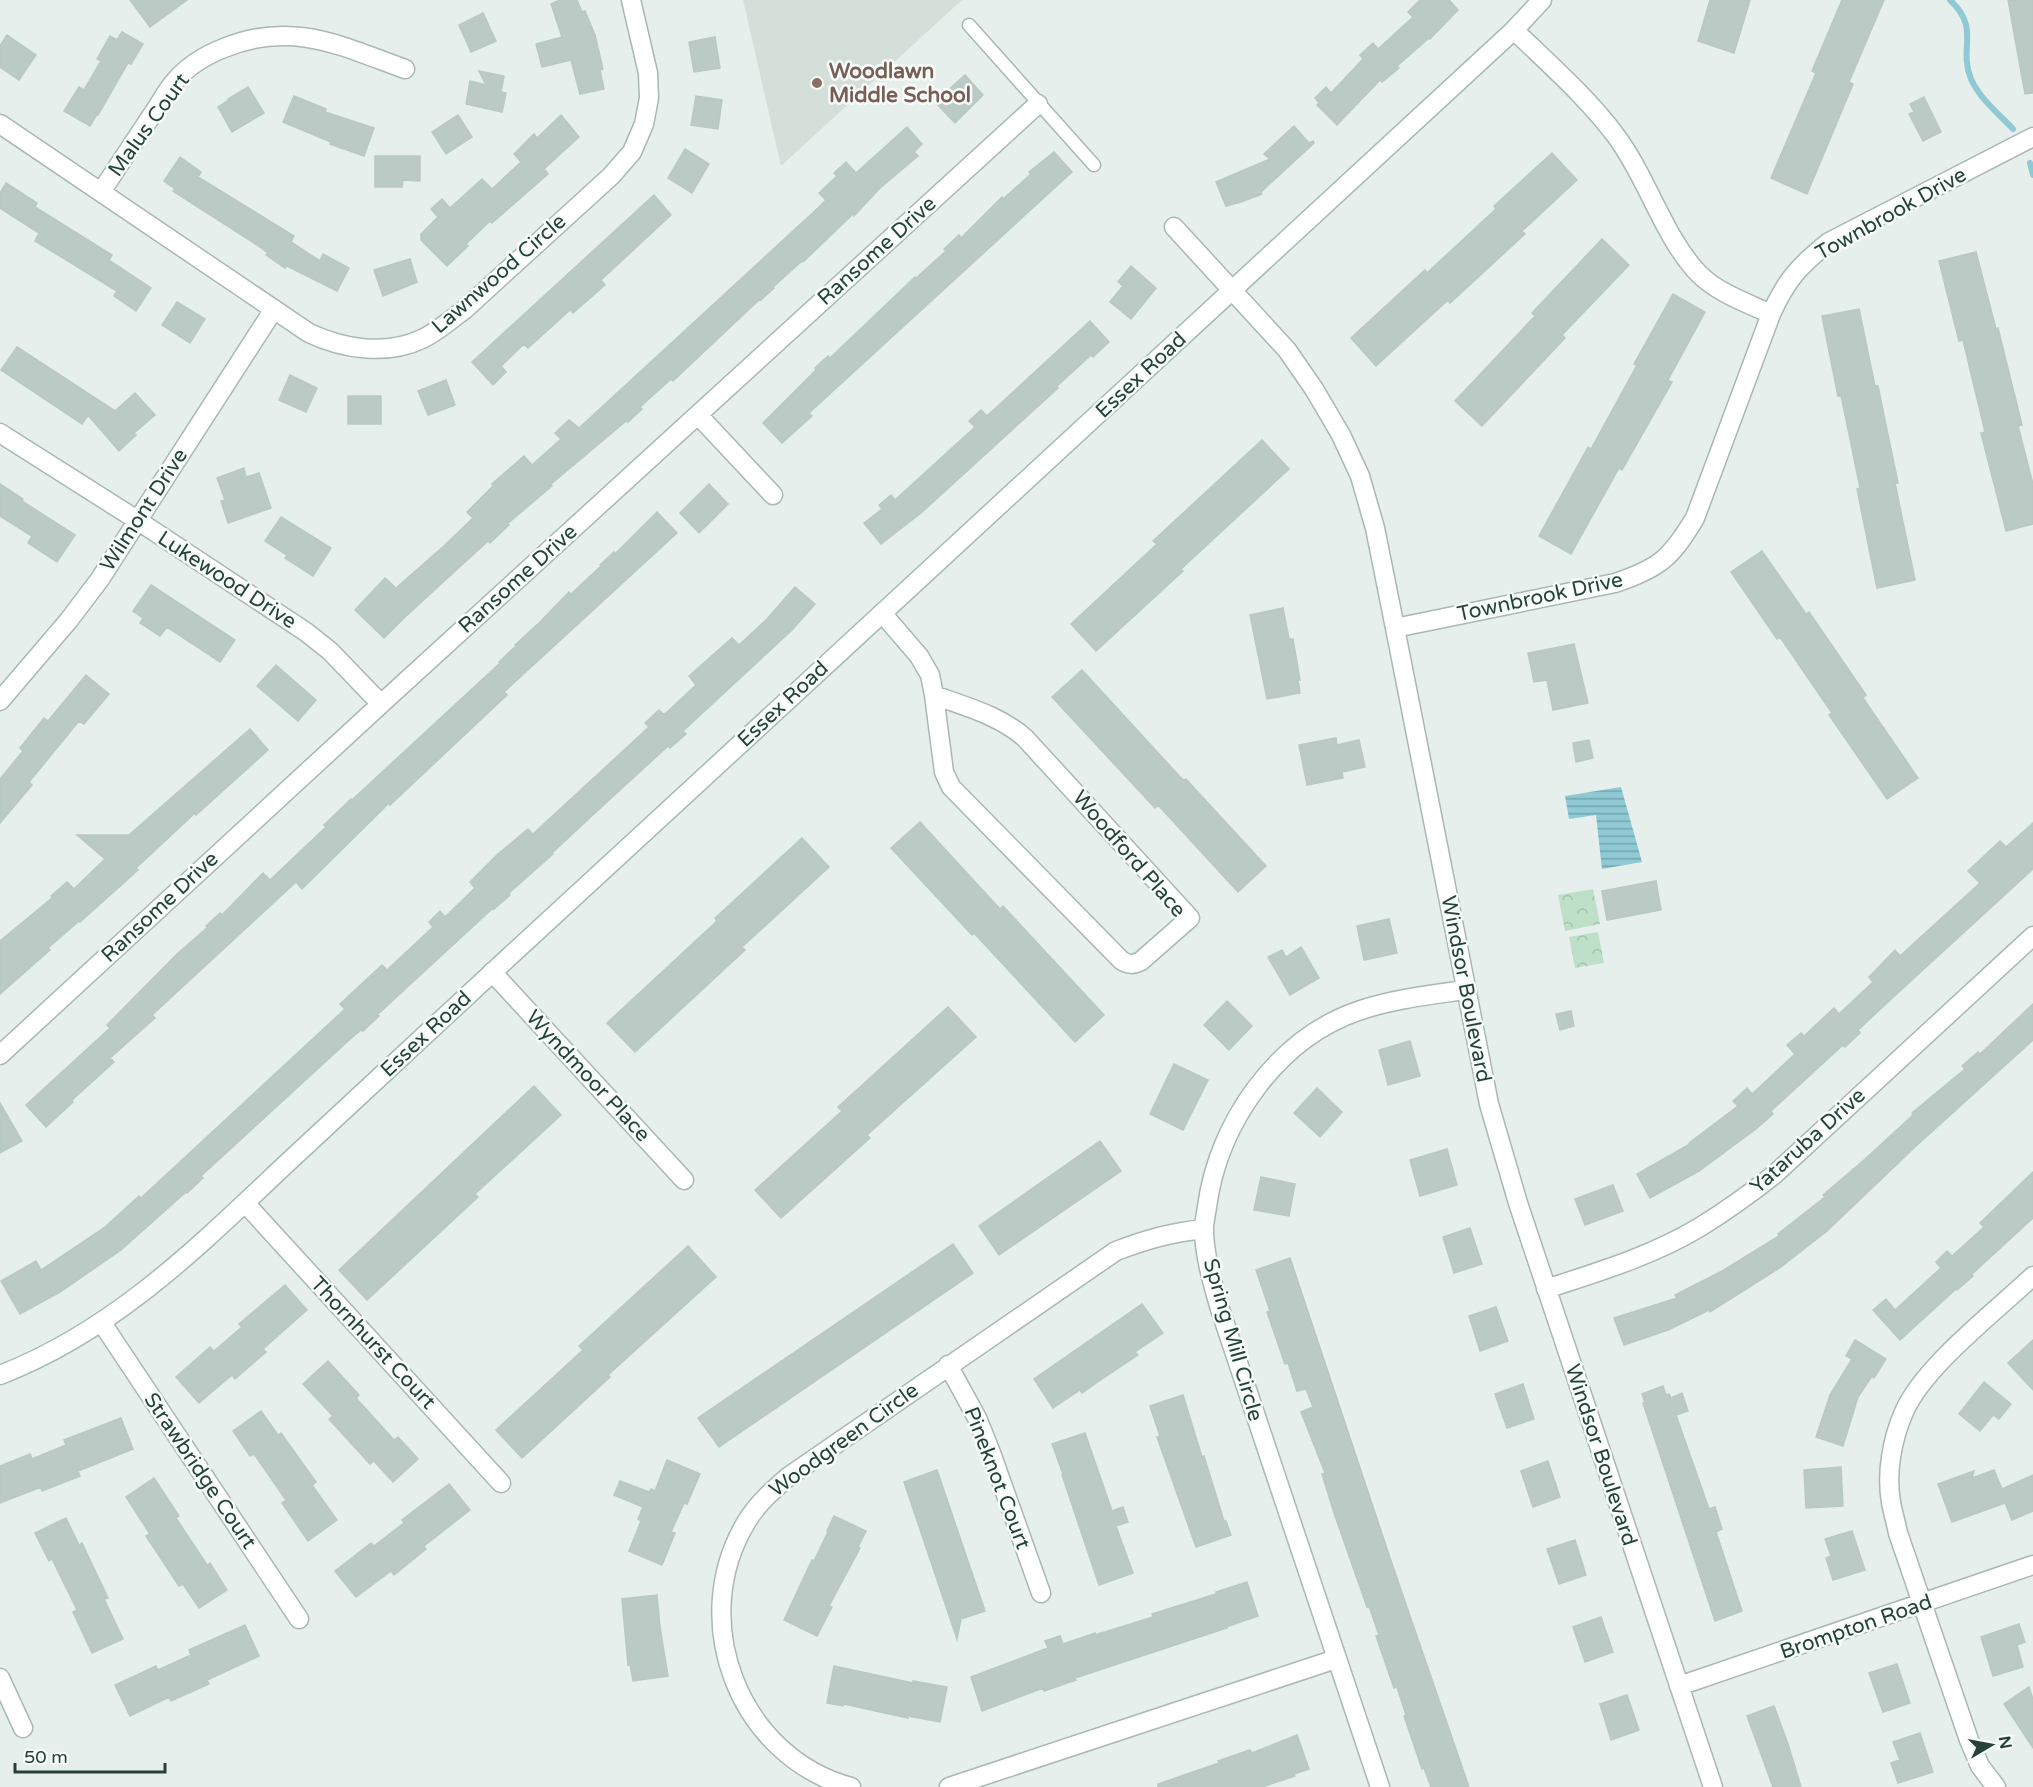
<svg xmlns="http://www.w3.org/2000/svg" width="2033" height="1787" font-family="'Varela Round',sans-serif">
<defs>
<pattern id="park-crowns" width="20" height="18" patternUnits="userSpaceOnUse" patternTransform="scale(1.5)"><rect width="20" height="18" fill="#bfe0c8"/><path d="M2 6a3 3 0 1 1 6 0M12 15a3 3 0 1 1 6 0" fill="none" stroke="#a4c1ad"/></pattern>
<pattern id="water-rules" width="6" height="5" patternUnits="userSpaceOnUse" patternTransform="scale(1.5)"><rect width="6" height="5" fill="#8ec9d4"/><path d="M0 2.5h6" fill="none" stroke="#74a5ad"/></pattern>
</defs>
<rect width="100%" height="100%" fill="#e6efeb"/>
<!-- built -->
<path fill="#d4dfda" d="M743,0H962L781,166Z"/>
<!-- park -->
<path fill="url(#park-crowns)" d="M1593,889L1600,924L1565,931L1558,895Z
M1598,932L1604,963L1575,968L1569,937Z"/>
<!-- water -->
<path fill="url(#water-rules)" d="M1621,787L1642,862L1602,869L1596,815L1569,819L1565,796Z"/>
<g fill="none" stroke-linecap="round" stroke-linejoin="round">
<!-- stream -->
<path stroke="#8ec9d4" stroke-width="6" d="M1950,0C1981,29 1958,47 1971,79C1980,99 1998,113 2013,129
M2030,163L2033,175"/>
</g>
<!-- building -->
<path fill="#bbcac4" stroke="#b8c9c2" stroke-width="1.5" d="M130,0H187L150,27Z
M560,0H577L582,12L585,11L595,35L603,69L600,70L604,89L580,94L571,60L542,67L536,44L562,37L551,4Z
M1420,0H1449L1458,10L1430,39L1429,38L1397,66L1399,68L1382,82L1380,80L1337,125L1317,105L1319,103L1315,98L1326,87L1331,93L1363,59L1360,55L1373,43L1378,49L1413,17L1408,12Z
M1710,0H1750L1734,53L1698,41Z
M1842,0H1884L1849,82L1853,84L1807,194L1771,178L1816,73L1812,71Z
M2008,0H2033V93L2025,94Z
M483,13L496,41L471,52L459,25Z
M122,32L143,44L131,64L128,63L98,115L97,114L90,126L64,111L79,87L84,90L101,61L97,59L110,36L117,40Z
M7,35L36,55L19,80L0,67V46Z
M715,37L720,68L694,72L689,42Z
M479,71L504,76L501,92L506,93L502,112L466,104L470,81L486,85Z
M965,75L983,95L955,123L935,102Z
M248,87L264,113L232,132L218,107L229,100L228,99Z
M294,96L326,109L325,112L374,128L364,156L330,144L331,142L283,122Z
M696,96L722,100L718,129L691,125Z
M1924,97L1941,132L1923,141L1909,114L1914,112L1910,104Z
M458,115L472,137L446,154L432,132Z
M561,115L579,137L544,169L548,174L492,223L490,221L466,244L468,246L447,266L421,240V234L438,217L431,209L442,199L450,208L482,179L492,189L521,162L514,154L534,134L537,138Z
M1294,126L1309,143L1313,141L1314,143L1261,192L1262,194L1241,202L1226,206L1216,182L1270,159L1264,154Z
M907,127L922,144L914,152L918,156L880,188L854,216L853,214L803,262L802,261L773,287L774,288L761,300L760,299L673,381L671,379L640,407L642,409L628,422L626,421L550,485L552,486L507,524L509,525L490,543L488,541L405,617L384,638L355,610L385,578L396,588L445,545L473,518L467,512L493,486L492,484L524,456L532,465L561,439L555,433L569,420L579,428L818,208L826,200L819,193L837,176L834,173L846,162L856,173Z
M685,149L709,164L692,193L668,178Z
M1054,152L1072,172L809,413L812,416L782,443L763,423L816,370L815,368L828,356L830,358L915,277L916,278L946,251L944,249L959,235L961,238L1002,197L1003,199L1031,174L1029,172Z
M1552,153L1577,180L1522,231L1525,234L1450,303L1448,300L1376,366L1351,338L1425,270L1427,273L1496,209L1494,206Z
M375,156H420V181L403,180L402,187H375Z
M180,157L201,172L198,177L294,236L291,242L320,261L323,254L349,268L337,291L287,266L285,268L266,255L268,253L257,245L173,191L175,189L164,181Z
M6,183L37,203L35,207L112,255L109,260L151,288L136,311L114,296L117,291L35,241L39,233L0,208V193Z
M654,195L671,215L601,280L605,285L573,313L570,310L528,348L524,344L501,366L506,372L493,385L472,362Z
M1602,239L1629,265L1562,335L1565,338L1482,426L1455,401L1535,316L1532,313Z
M1976,252L1996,329L1998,328L2022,425L2018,426L2033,484V524L2006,531L1981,433L1985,432L1963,340L1959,341L1939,261Z
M410,259L417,282L383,296L374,270Z
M1131,266L1156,288L1131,319L1110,302L1123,286L1118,282Z
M1673,294L1705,312L1668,380L1672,382L1622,470L1619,468L1571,554L1539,536L1588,447L1591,449L1637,365L1634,364Z
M177,302L205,319L190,343L162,325Z
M1859,309L1875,386H1878L1898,483H1895L1915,580L1877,588L1857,489L1860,488L1841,395L1838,396L1822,316Z
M1090,321L1109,342L1093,357L1091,355L1057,386L1058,388L921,513L881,544L864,523L882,509L879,505L891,495L895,500L975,427L969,421L981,410L987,416Z
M17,347L115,411L135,393L155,415L134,433L136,435L119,451L88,415L82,424L1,370Z
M290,375L317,388L306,412L279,400Z
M446,380L455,405L428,415L418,391Z
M348,396H381V424H348Z
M1262,440L1289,469L1181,569L1183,571L1096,651L1071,624L1157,544L1153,541Z
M244,468L246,477L259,473L271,508L228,523L221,501L225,500L217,478Z
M0,484L23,499L22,501L75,535L57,562L28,543L32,536L0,516Z
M709,484L728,504L699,533L680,513Z
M657,512L677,533L504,692L507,695L390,805L389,803L302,889L296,882L152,1015L155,1018L110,1058L114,1062L72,1100L73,1102L46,1127L26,1105L110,1028L107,1025L177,954L208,927L206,926L220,913L222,915L263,873L270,880L326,827L324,825L351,799L352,800L500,663L499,662L516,646L515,645L539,623L569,592L571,594L601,566L600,565L614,552L615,554Z
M281,517L331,548L313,576L285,558L287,555L265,541Z
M1762,551L1806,614L1809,612L1866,695L1863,698L1918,778L1887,799L1829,715L1832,713L1780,637L1777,639L1731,572Z
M151,585L235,640L220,662L167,627L160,636L140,623L143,618L133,611Z
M795,587L815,604L792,630L683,731L686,734L670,748L668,746L596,812L552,853L553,854L509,893L510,895L494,909L493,908L377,1015L379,1016L363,1031L361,1030L347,1042L201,1176L203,1178L187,1193L186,1192L121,1250L60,1292L20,1314L1,1281L36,1261L41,1270L105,1227L139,1196L141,1198L345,1009L340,1004L382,965L387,970L417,942L433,927L429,922L440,911L445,917L475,888L470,882L498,854L528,829L533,834L649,727L645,723L659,710L663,714L666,713L696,685L689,676L732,638L739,645L767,619Z
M1283,608L1289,639H1293L1300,680H1298L1300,693L1267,699L1250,615Z
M1574,644L1588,703L1553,710L1547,680L1534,682L1528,653Z
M276,665L316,700L298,721L257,686Z
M1082,670L1183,780L1186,779L1266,866L1238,892L1158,805L1155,808L1052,697Z
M86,675L109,694L84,724L79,721L29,782L32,785L0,823V779L23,751L20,748L44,718L48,721Z
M250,729L268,750L196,815L195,813L136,868L138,870L80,922L79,921L48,948L50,950L0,994V941L52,898L51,896L67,882L74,889L105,859L77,835H129Z
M1336,738L1337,745L1359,740L1365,767L1342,772L1343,778L1307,785L1299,745Z
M1589,740L1593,758L1576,762L1573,743Z
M920,822L1000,909L1003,906L1104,1015L1075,1042L974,933L972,935L891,848Z
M2033,823V869L1888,1002L1858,1030L1860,1033L1845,1047L1843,1045L1771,1111L1773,1114L1756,1129L1699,1171L1650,1198L1637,1174L1690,1144L1689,1143L1738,1106L1733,1101L1747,1088L1752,1094L1795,1054L1787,1045L1801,1033L1804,1036L1834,1008L1839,1014L1873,982L1869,977L1895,950L1900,956L1980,883L1968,871L2000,841L2006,847Z
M802,838L829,867L742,947L745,950L635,1052L607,1023L717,921L715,918Z
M1656,881L1661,910L1607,920L1602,891Z
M1389,919L1397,953L1364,960L1357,926Z
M1301,947L1319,978L1290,995L1268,957L1282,950L1286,957Z
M1227,1001L1252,1026L1229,1050L1204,1025Z
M2033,1004V1040L1915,1147L1827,1231L1781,1267L1710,1312L1709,1310L1668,1330L1624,1345L1614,1318L1677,1298L1675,1295L1724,1270L1779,1236L1778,1234L1825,1197L1823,1195L1864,1160L1913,1115L1912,1113L1965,1069L1962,1066L1978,1052L1980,1054Z
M948,1007L976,1037L867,1135L870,1138L781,1218L755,1190L842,1111L838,1107Z
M1571,1011L1574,1026L1560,1030L1556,1014Z
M1410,1041L1420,1076L1388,1085L1379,1050Z
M1174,1064L1208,1080L1183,1130L1150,1114Z
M534,1086L561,1115L475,1194L478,1197L367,1300L339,1270Z
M1317,1088L1342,1112L1320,1137L1294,1113Z
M0,1103L22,1141L0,1153Z
M1100,1141L1121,1171L999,1255L979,1226Z
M1447,1149L1457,1185L1420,1196L1410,1160Z
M2033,1172V1218L1972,1274L1973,1276L1957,1290L1956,1289L1900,1340L1873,1310L1886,1299L1895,1310L1941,1268L1936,1262L1947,1251L1952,1256L1984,1227L1980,1223Z
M1261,1177L1295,1184L1289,1216L1254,1210Z
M1613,1185L1623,1211L1585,1225L1575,1199Z
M1470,1228L1482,1264L1454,1273L1443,1237Z
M953,1244L973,1273L719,1447L698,1418Z
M688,1246L716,1277L608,1375L610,1377L522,1458L496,1430L583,1350L579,1346Z
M1290,1258L1389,1555L1469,1787H1431L1424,1768L1422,1769L1404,1716L1406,1715L1397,1687L1394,1688L1376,1636L1379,1635L1369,1606L1367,1607L1334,1513L1322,1474L1325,1473L1301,1412L1313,1407L1306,1389L1297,1391L1288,1363L1285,1364L1267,1312L1270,1311L1256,1270Z
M285,1285L307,1310L263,1349L266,1352L235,1379L232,1375L199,1403L176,1377L210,1347L214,1351L242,1327L239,1324Z
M1142,1304L1163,1333L1135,1352L1138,1355L1102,1379L1082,1393L1080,1390L1053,1408L1034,1379Z
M1496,1307L1508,1341L1480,1351L1469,1316Z
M1855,1340L1886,1359L1874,1378L1872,1376L1858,1397L1843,1446L1816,1437L1830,1395L1852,1359L1846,1356Z
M2033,1340V1390L2008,1363Z
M328,1361L359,1395L356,1398L394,1440L398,1437L418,1459L393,1482L374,1461L370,1464L329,1419L333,1416L303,1384Z
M1984,1382L2011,1404L1999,1419L1993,1415L1980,1431L1959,1414Z
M1523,1384L1534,1419L1507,1428L1495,1394Z
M1663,1386L1666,1395L1669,1394L1671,1398L1682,1393L1688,1411L1676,1415L1709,1509L1715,1507L1722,1529L1716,1532L1742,1611L1715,1621L1643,1403H1645L1642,1394Z
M1183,1395L1202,1457L1204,1456L1224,1521H1226L1231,1535L1196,1547L1157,1437L1160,1436L1150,1406Z
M261,1411L278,1435L281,1433L316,1482L312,1485L337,1520L308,1541L282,1503L286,1500L254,1454L250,1456L233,1431Z
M121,1418L133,1449L78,1471L80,1476L42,1491L41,1487L0,1503V1466L30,1454L32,1459L66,1445L64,1440Z
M1085,1433L1112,1511L1123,1507L1128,1522L1116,1526L1133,1573L1099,1585L1062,1475L1063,1474L1052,1444Z
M667,1460L700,1474L687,1504L684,1503L671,1532L675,1533L662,1565L629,1551L641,1521L638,1519L643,1507L614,1495L620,1481L649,1492L651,1489L655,1491Z
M1548,1461L1560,1497L1533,1507L1521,1471Z
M1841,1467L1843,1506L1806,1508L1804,1470Z
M937,1470L985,1611L961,1619L957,1639L904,1482Z
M1994,1470L2002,1489L2033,1475V1511L2012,1520L2005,1503L1952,1522L1938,1484L1974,1471L1972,1478Z
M154,1478L179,1516L176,1518L207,1565L210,1563L227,1590L199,1608L183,1584L179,1586L146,1536L150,1534L126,1497Z
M449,1484L470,1510L424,1546L426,1549L394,1575L391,1571L356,1597L335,1571L371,1543L374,1546L404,1523L402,1520Z
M834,1516L866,1531L858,1547L860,1548L829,1606L832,1607L817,1636L784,1620L812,1560L814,1561L828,1532L827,1531Z
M66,1518L79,1545L82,1543L108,1598L104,1599L123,1639L92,1653L73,1612L77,1610L52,1559L49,1561L35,1533Z
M1852,1531L1865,1570L1833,1580L1826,1558L1831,1556L1825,1539Z
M1575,1540L1586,1575L1559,1584L1547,1549Z
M1247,1582L1258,1616L1226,1627L1227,1628L1075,1678L1076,1680L1044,1691L1043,1688L982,1711L971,1677L1048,1648L1045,1641L1060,1636L1063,1644L1095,1633V1635L1153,1617L1152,1614L1216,1594V1592Z
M657,1595L660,1627L668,1676L633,1681L630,1664L628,1665L622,1599Z
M1601,1617L1613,1652L1585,1662L1573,1627Z
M2019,1624L2025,1642L2017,1645L2023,1667L1993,1676L1981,1637Z
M245,1625L259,1656L207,1680L209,1684L171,1701L169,1697L130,1716L115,1685L156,1666L158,1670L191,1655L189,1650Z
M1897,1664L1910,1703L1883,1712L1869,1673Z
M834,1666L913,1683V1681L947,1687L940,1722L908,1716V1718L844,1704L843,1706L827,1703Z
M2029,1687L2033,1699V1748L2004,1704Z
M1627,1695L1639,1730L1611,1740L1600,1704Z
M1774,1706L1788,1744L1801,1787H1773L1747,1716Z
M1920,1733L1933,1772L1898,1783L1891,1763L1900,1760L1893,1742Z
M1297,1735L1309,1769L1294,1774L1295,1776L1262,1787H1158V1784L1219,1763L1218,1761L1250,1750L1252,1753Z"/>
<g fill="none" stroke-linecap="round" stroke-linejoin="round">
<!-- lane casing -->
<g stroke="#a8b8b2" stroke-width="15">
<path id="lane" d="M969,25L1094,165"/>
</g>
<!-- street casing -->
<g stroke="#a8b8b2" stroke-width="21">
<path id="street" d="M1514,30C1549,64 1587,97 1616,136C1647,177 1664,238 1699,274C1718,293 1747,303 1771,314
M0,124L309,333C343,349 386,356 422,339C437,332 450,320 464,310L611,176L632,152L644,124L649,98L648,73L631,0
M101,192C118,166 135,141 152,115C160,104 166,91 175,81C188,66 206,55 224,48C292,20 341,46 405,69
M1174,227L1287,350L1314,389L1341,435L1360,476L1375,528L1395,628L1489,1104L1518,1203L1713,1787
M698,415L773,495
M0,433L137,520L306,632L330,651L381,704
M882,613L919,656L930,675L934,695C966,707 999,715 1025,738L1190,918L1141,961C1133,965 1128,965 1121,960L951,787L944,772L934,695
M1395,628L1615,583C1660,568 1671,558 1695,518L1771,314C1787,279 1799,266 1829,242L2033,137
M0,701L69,620L100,579L274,309
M492,972L684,1180
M0,1055L381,704L1038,104
M245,1203L501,1483
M1546,1289C1598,1272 1652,1256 1700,1227C1726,1211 1751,1193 1775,1174L2033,936
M102,1323L299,1619
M948,1365L977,1418L990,1450L1041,1593
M0,1678L23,1728
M1679,1686L2033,1565
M851,1787C739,1757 686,1620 747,1521C757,1504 773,1490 788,1477L1116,1251C1148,1239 1169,1233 1204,1229
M949,1787L1336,1659
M1380,1787L1220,1309C1213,1285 1204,1255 1204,1229C1204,1222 1206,1214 1207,1207C1218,1123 1277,1039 1358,1011C1393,999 1430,995 1465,990
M1996,1787L1980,1766L1969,1740L1898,1533C1896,1523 1893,1513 1891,1502C1886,1473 1892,1439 1904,1412C1923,1367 1996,1311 2033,1276"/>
</g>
<!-- secondary casing -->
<g stroke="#a4bbb3" stroke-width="21">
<path id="secondary" d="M0,1375C114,1331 198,1247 285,1165C360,1096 434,1026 509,957C844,648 1180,340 1514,30L1542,0"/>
</g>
<!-- lane -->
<use href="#lane" stroke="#fff" stroke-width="12"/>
<!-- street -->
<use href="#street" stroke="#fff" stroke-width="18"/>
<!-- secondary -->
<use href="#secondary" stroke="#fff" stroke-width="18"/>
</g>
<!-- markers -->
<circle fill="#8d6e63" stroke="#f7fbf9" stroke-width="2" cx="817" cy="83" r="6"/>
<g text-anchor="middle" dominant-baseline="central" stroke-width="5" stroke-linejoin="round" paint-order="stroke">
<!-- education labels -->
<g font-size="21" font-weight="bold" fill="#785e54" stroke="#f7fbf9" text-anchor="start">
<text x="829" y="71">Woodlawn<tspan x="829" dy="24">Middle School</tspan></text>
</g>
<!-- street labels -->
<g font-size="21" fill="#24423a" stroke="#f7fbf9">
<text transform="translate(149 125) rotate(-54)">Malus Court</text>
<text transform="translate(1891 214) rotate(-29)">Townbrook Drive</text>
<text transform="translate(877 251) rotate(-42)">Ransome Drive</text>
<text transform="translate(499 274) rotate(-41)">Lawnwood Circle</text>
<text transform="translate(1141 375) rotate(-43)">Essex Road</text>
<text transform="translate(144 510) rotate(-57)">Wilmont Drive</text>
<text transform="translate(518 579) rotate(-42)">Ransome Drive</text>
<text transform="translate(227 580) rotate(33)">Lukewood Drive</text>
<text transform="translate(1540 597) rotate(-12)">Townbrook Drive</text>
<text transform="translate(783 704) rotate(-43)">Essex Road</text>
<text transform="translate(1129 854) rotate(49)">Woodford Place</text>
<text transform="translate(160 907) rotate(-43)">Ransome Drive</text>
<text transform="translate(1466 989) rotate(79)">Windsor Boulevard</text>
<text transform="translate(426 1034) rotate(-43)">Essex Road</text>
<text transform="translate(588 1076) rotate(47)">Wyndmoor Place</text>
<text transform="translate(1808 1141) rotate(-42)">Yataruba Drive</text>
<text transform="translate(1233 1340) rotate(74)">Spring Mill Circle</text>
<text transform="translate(373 1343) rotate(47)">Thornhurst Court</text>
<text transform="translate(844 1440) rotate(-36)">Woodgreen Circle</text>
<text transform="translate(1601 1455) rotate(72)">Windsor Boulevard</text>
<text transform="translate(200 1471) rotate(56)">Strawbridge Court</text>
<text transform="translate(997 1478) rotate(69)">Pineknot Court</text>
<text transform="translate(1856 1627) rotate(-19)">Brompton Road</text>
</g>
</g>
<!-- north arrow -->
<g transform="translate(1991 1745) rotate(80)" stroke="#f7fbf9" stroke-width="4.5" paint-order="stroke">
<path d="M0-4.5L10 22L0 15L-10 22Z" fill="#24423a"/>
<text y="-9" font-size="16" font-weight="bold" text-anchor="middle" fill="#24423a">N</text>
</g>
<!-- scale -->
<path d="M15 1763v9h150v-9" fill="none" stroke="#24423a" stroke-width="3"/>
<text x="24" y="1763" font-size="18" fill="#24423a" stroke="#f7fbf9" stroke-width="4.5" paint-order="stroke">50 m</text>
</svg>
